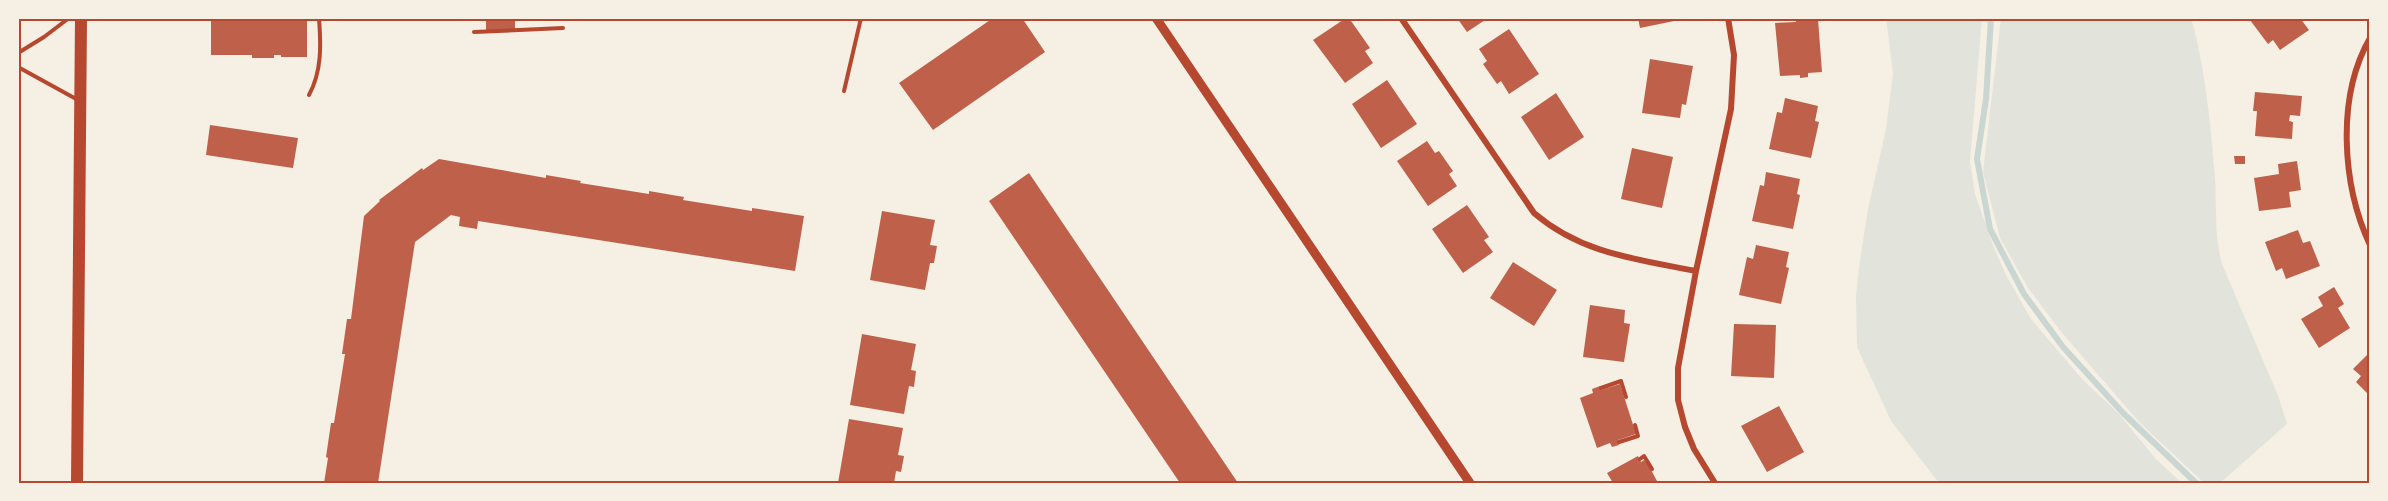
<svg xmlns="http://www.w3.org/2000/svg" width="2388" height="501" font-family="'Sofia Sans Condensed',sans-serif">
<rect width="100%" height="100%" fill="#f6efe4"/>
<!-- green -->
<path fill="#e2e4dc" d="M1886,18H1982L1970,161L1975,194L1994,248L2006,275L2031,319L2082,379L2118,413L2156,459L2182,483H1939L1891,421L1857,347L1856,297L1859,267L1868,209L1886,129L1893,74Z
M2001,18H2191C2205,65 2211,128 2215,178C2217,207 2214,236 2222,264L2279,398L2287,424L2220,483H2204L2140,423L2062,333L2028,288L2000,238L1983,172Z"/>
<g fill="none" stroke-linecap="round" stroke-linejoin="round">
<!-- stream -->
<path stroke="#c9d6d2" stroke-width="6" d="M1991,18L1986,99L1977,159L1990,229L2024,294L2063,347L2124,414L2196,483"/>
</g>
<!-- building -->
<path fill="#bf614a" d="M211,18H307V57H281V55H274V58H252V55H211Z
M486,18H515V32H486Z
M993,18H1022L1045,52L933,130L899,83Z
M1346,18H1349L1370,48L1365,51L1373,63L1345,83L1313,40Z
M1457,18H1488L1467,32Z
M1638,18H1684V19L1640,28Z
M1796,18H1804V20L1818,19L1822,72L1808,73V77L1800,78V75L1780,76L1775,23L1796,22Z
M2253,18H2300L2309,30L2280,50L2273,40L2268,44L2250,20Z
M1509,29L1539,74L1509,94L1501,81L1497,84L1483,64L1487,61L1479,49Z
M1650,59L1693,66L1686,105L1682,104L1680,118L1642,113Z
M1387,80L1417,124L1381,148L1352,104Z
M2255,92L2302,96L2300,116L2290,115L2289,121L2293,122L2292,139L2255,136L2257,111H2253Z
M1556,93L1584,137L1549,160L1521,117Z
M1785,98L1818,106L1815,121L1819,122L1811,158L1769,149L1777,112L1782,113Z
M210,125L298,138L293,168L206,155Z
M1427,141L1435,153L1439,151L1453,171L1449,174L1457,186L1428,206L1397,161Z
M1632,148L1673,157L1662,208L1621,199Z
M2234,156H2245V164H2235Z
M439,159L546,178V175L581,181L580,183L649,194V191L684,197L683,200L752,211V208L804,216L795,271L478,221L477,229L459,226L460,217L451,215L415,242L378,483H324L328,458L326,457L331,423H334L345,354H342L347,319H351L364,216L380,201L379,200L422,168L423,170Z
M2297,161L2301,190L2289,192L2291,207L2259,211L2254,178L2279,174L2278,164Z
M1766,172L1800,179L1797,194L1800,195L1793,229L1752,221L1760,185L1764,186Z
M1029,173L1238,483H1180L989,201Z
M1467,205L1489,237L1484,240L1493,252L1463,273L1432,229Z
M882,211L935,220L930,245L937,246L934,263H930L925,290L870,280Z
M2298,230L2303,243L2310,241L2320,266L2286,279L2282,268L2276,271L2265,242Z
M1756,245L1789,252L1786,267L1789,268L1781,304L1739,295L1747,257L1753,259Z
M1513,262L1557,290L1534,326L1490,298Z
M2334,287L2344,304L2338,308L2350,328L2319,348L2301,319L2323,306L2318,297Z
M1590,305L1625,310L1624,323L1630,324L1624,362L1583,357Z
M1734,324L1776,325L1774,378L1731,376Z
M862,334L916,344L911,370L916,371L914,387L909,386L904,414L850,405Z
M2370,352V396L2356,382L2361,376L2353,369Z
M1620,384L1636,434L1618,440L1619,445L1612,447L1610,443L1597,448L1580,398L1593,393L1592,389L1600,386L1601,390Z
M1779,406L1804,452L1767,472L1741,426Z
M849,419L903,428L898,455L904,456L901,472L896,471L894,483H838Z
M1638,456L1641,462L1644,460L1649,466L1658,483H1613L1607,473Z"/>
<g fill="none" stroke-linecap="round" stroke-linejoin="round">
<!-- path -->
<path stroke="#b5482f" stroke-width="4" d="M1601,388L1621,381L1626,397
M1619,442L1638,436L1635,425
M1640,459L1644,456L1652,469"/>
<!-- service -->
<path stroke="#b5482f" stroke-width="4" d="M474,32L563,28
M18,53L44,37L69,18
M18,67L78,100
M844,91L861,18
M309,95C322,71 321,45 319,18"/>
<!-- minor -->
<path stroke="#b5482f" stroke-width="6" d="M1401,18L1534,213C1582,254 1636,259 1696,271
M2370,38C2336,97 2342,185 2370,245
M1715,483L1694,449L1685,427L1678,400V368L1696,271L1731,109L1734,55L1728,18"/>
<!-- tertiary -->
<path stroke="#b5482f" stroke-width="9" d="M1156,18L1470,483"/>
<!-- primary -->
<path stroke="#b5482f" stroke-width="12" d="M77,483L81,18"/>
</g>
<!-- border -->
<rect width="2388" height="501" fill="none" stroke="#f6efe4" stroke-width="39"/>
<rect x="20" y="20" width="2348" height="462" fill="none" stroke="#b5482f" stroke-width="2"/>
</svg>
